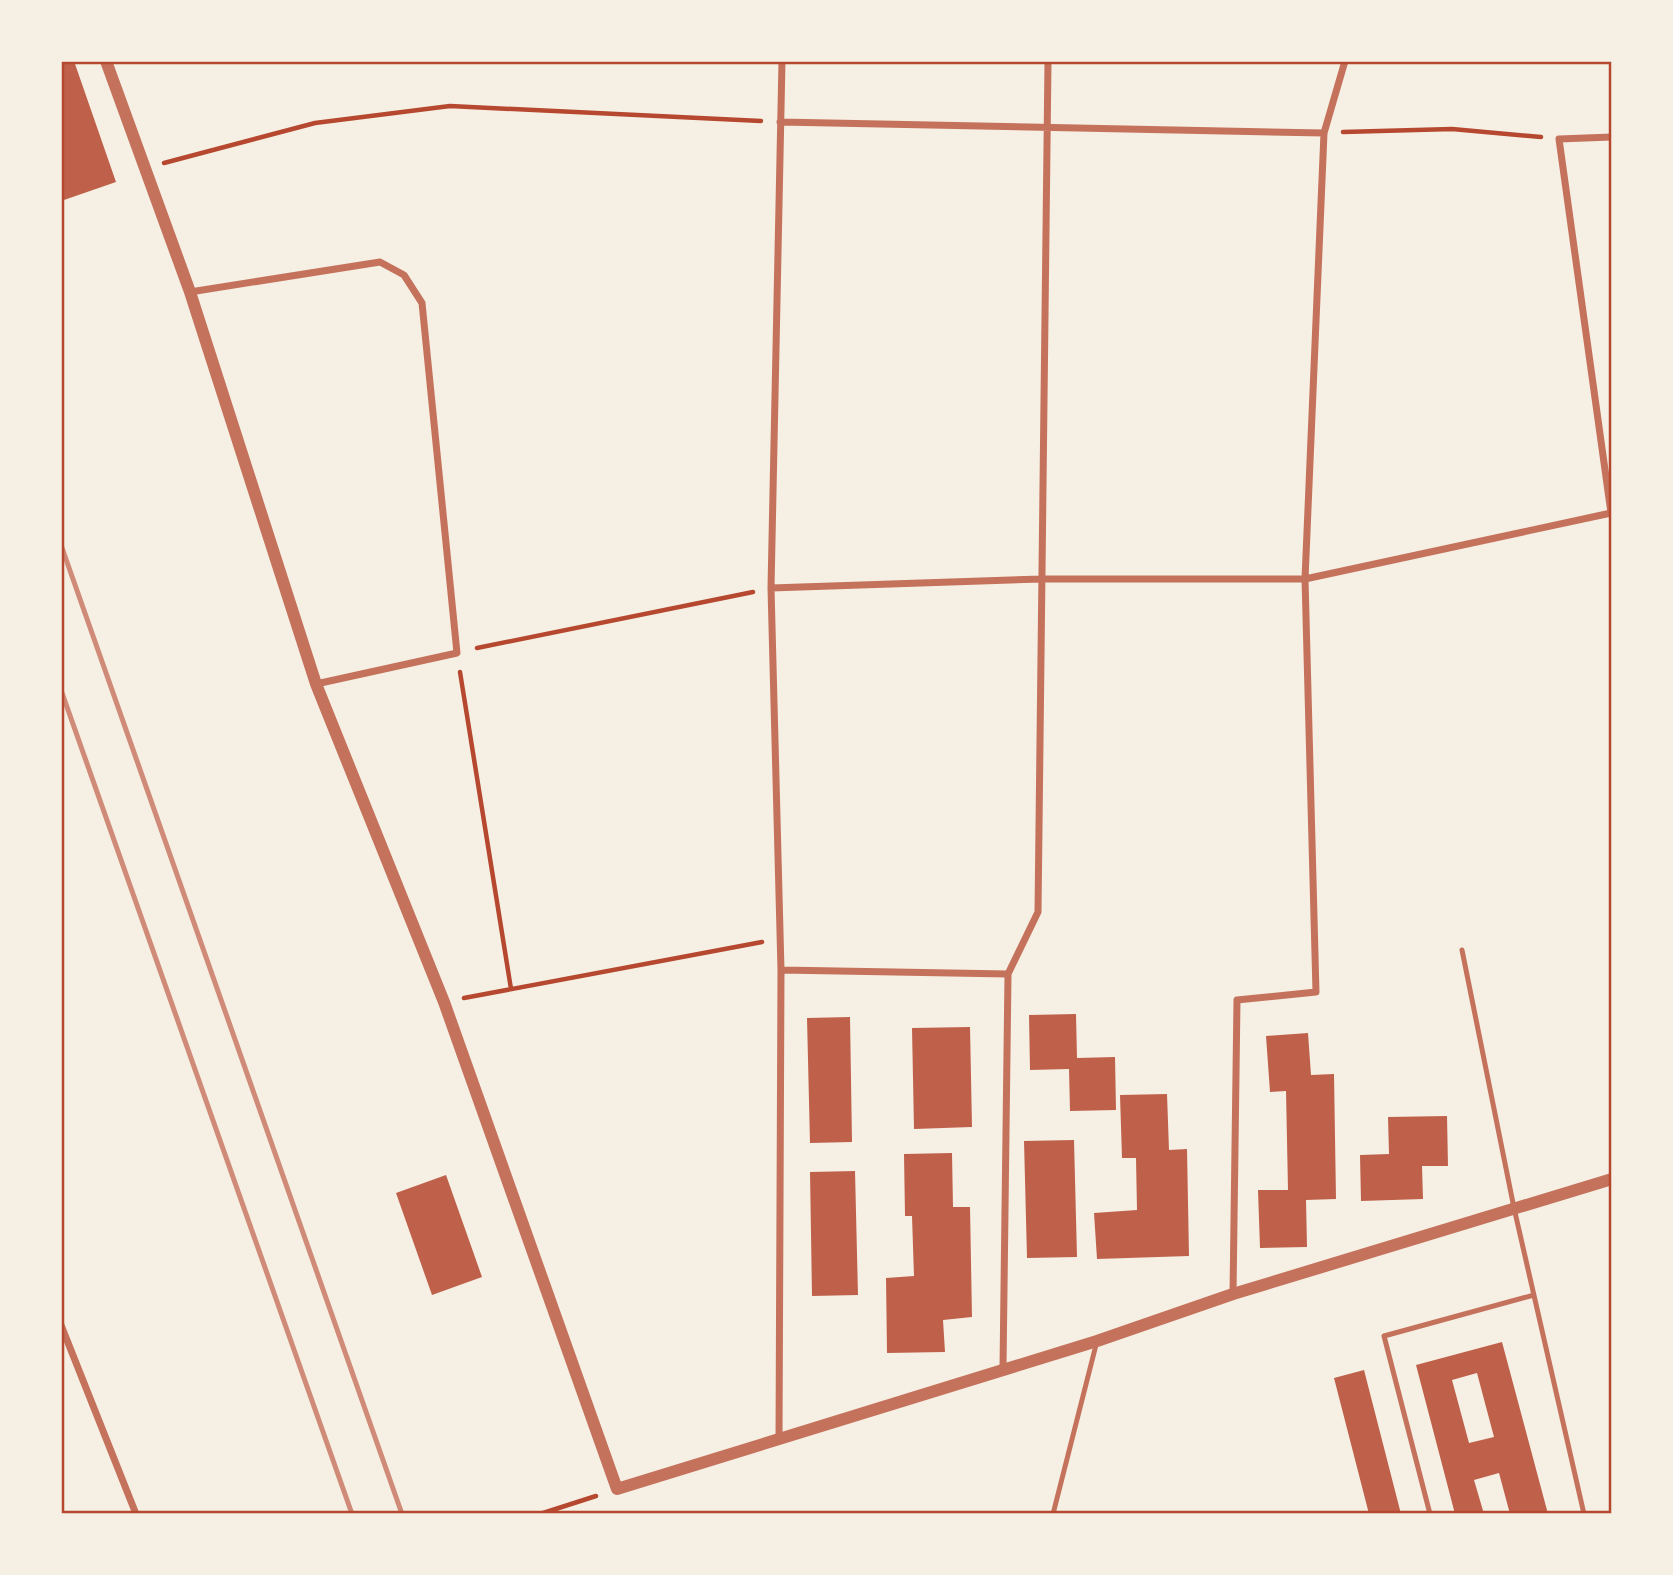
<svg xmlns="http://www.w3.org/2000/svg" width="1673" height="1575" font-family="Roboto,sans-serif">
<rect width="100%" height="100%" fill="#f6efe4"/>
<!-- building -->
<path fill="#bf614a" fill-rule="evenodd" d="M61,61H74L116,182L64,200L61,192Z
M1076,1014L1077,1058L1115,1057L1116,1110L1070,1111L1069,1069L1030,1070L1029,1015Z
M850,1017L852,1142L810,1143L807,1018Z
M970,1027L972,1127L914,1129L912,1028Z
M1308,1033L1311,1075L1334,1074L1336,1199L1306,1200L1307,1247L1260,1248L1258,1190H1288L1286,1091L1270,1092L1266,1036Z
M1167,1094L1169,1150L1187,1149L1189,1256L1097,1259L1094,1213L1137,1210L1136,1158H1122L1120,1095Z
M1447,1116L1448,1166H1422L1423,1199L1361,1201L1360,1155L1389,1154L1388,1117Z
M1074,1140L1077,1257L1027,1258L1024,1141Z
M952,1153L953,1207H970L972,1317L943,1320L945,1352L887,1353L886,1278L914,1276L912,1216H905L904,1154Z
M855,1171L858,1295L812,1296L810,1172Z
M446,1175L482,1277L432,1295L396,1193Z
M1502,1342L1548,1514H1510L1499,1473L1474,1480L1484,1514H1455L1416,1365ZM1477,1373L1494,1437L1469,1443L1452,1380Z
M1364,1370L1401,1514H1369L1334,1378Z"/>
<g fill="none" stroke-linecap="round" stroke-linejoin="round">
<!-- path -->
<path stroke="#b5482f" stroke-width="4.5" d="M61,63L67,61
M1343,132L1452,129L1541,137
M164,163L315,123L450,106L761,121
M477,648L753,592
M460,672L511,989
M464,998L762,942
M540,1514L596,1496"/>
<!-- service -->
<path stroke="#c5725c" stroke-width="5" d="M1462,950L1514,1208L1584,1514
M1053,1514L1097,1341
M1430,1514L1384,1336L1534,1295"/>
<!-- minor -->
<path stroke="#c5725c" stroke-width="7" d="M780,122L1324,133
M190,292L380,262L404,275L422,303L457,653L316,684
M771,588L1042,579H1305L1611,513L1559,139L1612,137
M781,970L1008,974
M1233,1294L1237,1000L1316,992L1305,579L1324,133L1345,61
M61,1325L136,1514
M1003,1368L1008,974L1038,912L1048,61
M779,1438L781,970L771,588L782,61"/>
<!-- tertiary -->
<path stroke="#c5725c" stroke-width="12" d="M106,61L190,292L316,684L444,1002L617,1489L1097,1341L1233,1294L1612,1179"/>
<!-- rail -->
<path stroke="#cf8b77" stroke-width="5" d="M61,545L402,1514
M61,690L352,1514"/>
</g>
<!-- border -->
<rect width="1673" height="1575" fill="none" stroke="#f6efe4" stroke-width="126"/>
<rect x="63" y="63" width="1547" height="1449" fill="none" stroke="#b5482f" stroke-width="2.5"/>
</svg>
